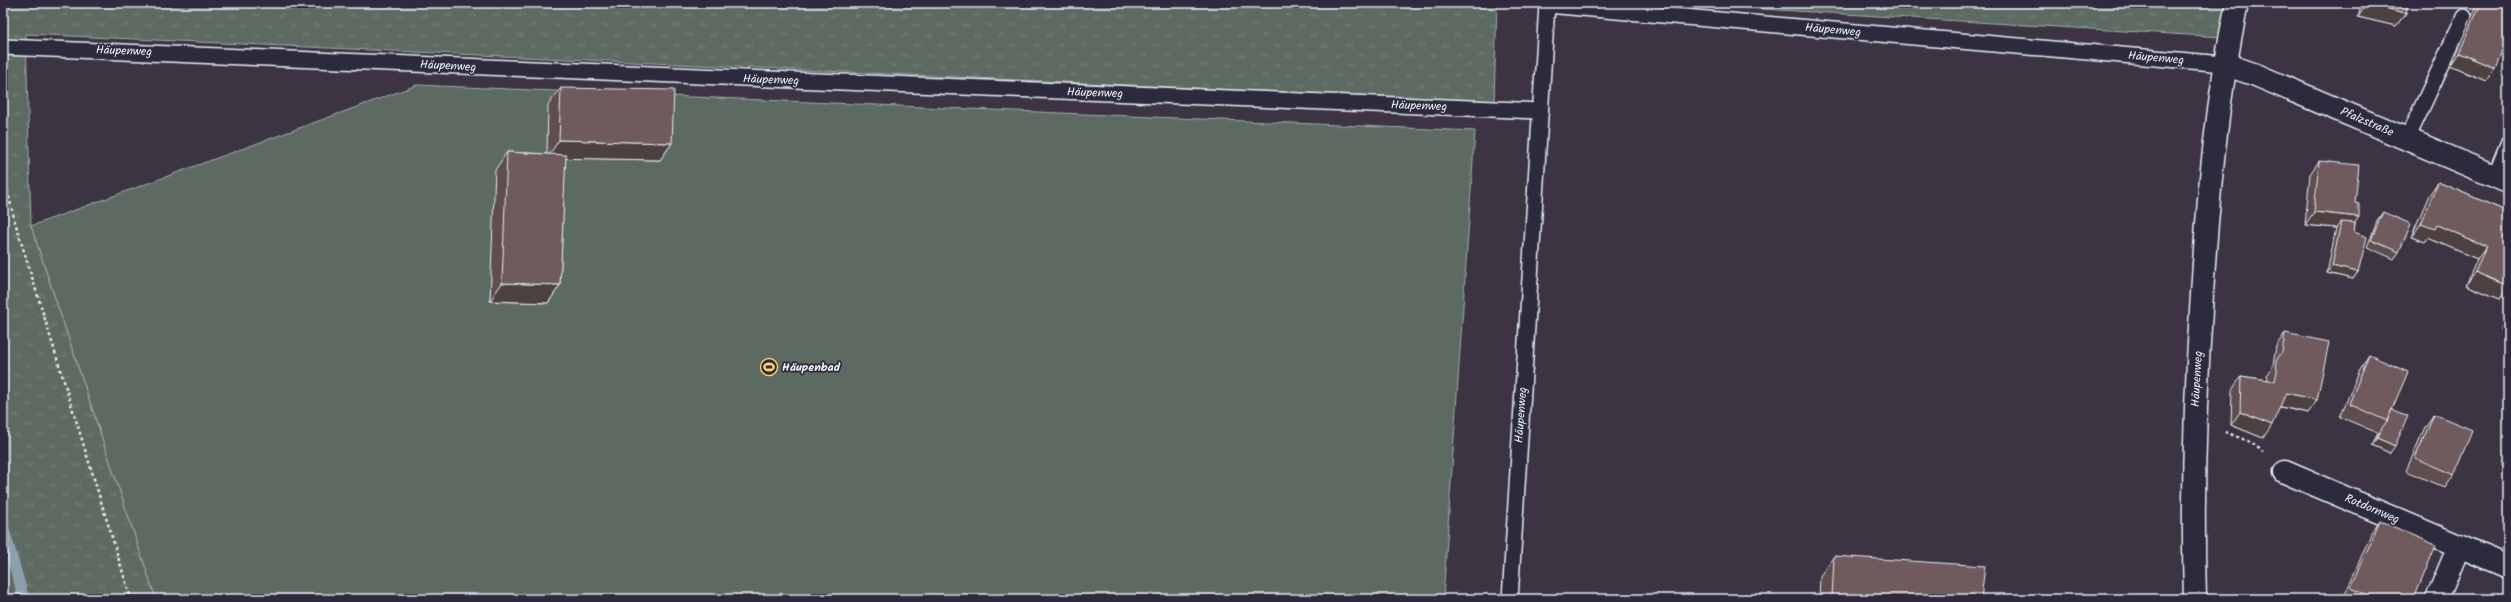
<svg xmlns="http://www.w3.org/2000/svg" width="2511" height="602" font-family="Kalam,sans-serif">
<defs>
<pattern id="grass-tufts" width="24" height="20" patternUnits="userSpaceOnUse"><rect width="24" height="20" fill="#5c6b62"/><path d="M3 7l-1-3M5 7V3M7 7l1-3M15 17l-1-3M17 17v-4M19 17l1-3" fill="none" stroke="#738179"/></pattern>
</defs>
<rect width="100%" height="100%" fill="#3c3443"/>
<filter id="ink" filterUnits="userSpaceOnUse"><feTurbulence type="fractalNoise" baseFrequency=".025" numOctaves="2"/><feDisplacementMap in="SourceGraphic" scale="8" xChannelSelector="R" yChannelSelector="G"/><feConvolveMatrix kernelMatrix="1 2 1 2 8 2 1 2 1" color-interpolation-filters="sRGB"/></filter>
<g filter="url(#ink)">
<!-- grass -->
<path fill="url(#grass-tufts)" stroke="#a2aead" d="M3,3H1497L1494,102L26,34L31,226L156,599H3Z
M1664,3H2232L2222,37Z"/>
<!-- pitch -->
<path fill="#5c6b62" stroke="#a2aead" d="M417,85L1475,131L1443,599H156L31,226Z"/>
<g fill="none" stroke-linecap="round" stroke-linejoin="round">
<!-- stream -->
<path stroke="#8d9fad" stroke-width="11" d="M3,526L24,599"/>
<!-- service casing -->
<g stroke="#e8f1f8" stroke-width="18">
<path id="service" d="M3,47L1540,111
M2407,139L2464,17
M2495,176L2508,144
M1510,599L1547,5L2224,64"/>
</g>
<!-- minor casing -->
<g stroke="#e8f1f8" stroke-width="25">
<path id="minor" d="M2224,64L2256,75L2508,182
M2285,472L2508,567
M2437,599L2459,546"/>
</g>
<!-- tertiary casing -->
<g stroke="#e8f1f8" stroke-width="25">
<path id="tertiary" d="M2195,599C2192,497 2195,396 2202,294C2208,196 2217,99 2237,3"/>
</g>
<!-- path -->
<path stroke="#e8f1f8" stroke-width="2.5" stroke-dasharray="3 3" stroke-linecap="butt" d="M3,173L15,222L131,599
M2225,432L2251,442L2263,452"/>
<!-- service -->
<use href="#service" stroke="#2f2a3d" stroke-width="15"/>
<!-- minor -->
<use href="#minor" stroke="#2f2a3d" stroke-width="22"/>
<!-- tertiary -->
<use href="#tertiary" stroke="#2f2a3d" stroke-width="22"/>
</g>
<!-- wall -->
<path fill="#5f4d50" stroke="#e8f1f8" d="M2362,3H2408L2406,13L2396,26L2358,17Z
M2478,3H2508V45L2505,49L2503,48L2495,68L2486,81L2450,66Z
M561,88L672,143L660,160L565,158L560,285L548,303L490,301L495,170L507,152L547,154L548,105Z
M2319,161L2355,203V223L2354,232L2358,272L2353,279L2327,273L2336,228L2305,225L2310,174Z
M2438,182L2508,212L2500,299L2466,285L2477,259L2428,238L2425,242L2411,237L2429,195Z
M2383,212L2399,252L2394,259L2367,247L2378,219Z
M2508,313V333L2500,330Z
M2285,333L2317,400L2308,413L2280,407L2263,438L2231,425L2232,390L2241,376L2268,380L2267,374L2273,365L2276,346Z
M2369,355L2392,409L2390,453L2372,445L2378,433L2340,417L2360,369Z
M2434,414L2454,475L2445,488L2406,471L2425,427Z
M2380,521L2414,599H2343L2371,534Z
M1834,556L1981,599H1819L1820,576Z"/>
<!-- shaded-wall -->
<path fill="#4e3f41" stroke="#e8f1f8" d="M2367,4L2406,13L2396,26L2358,17Z
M2459,53L2495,68L2486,81L2450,66Z
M559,140L672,143L660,160L547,158Z
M2314,212L2359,217L2350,230L2341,222L2336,228L2305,225Z
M2421,224L2437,225L2486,246L2477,259L2428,238L2425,242L2411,237Z
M2332,266L2358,272L2353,279L2327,273Z
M2475,272L2508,286V287L2500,299L2466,285Z
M502,283L560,285L548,303L490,301Z
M2505,323L2508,324V333L2500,330Z
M2286,393L2317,400L2308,413L2277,406Z
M2240,412L2272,425L2263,438L2231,425Z
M2377,438L2395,446L2390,453L2372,445Z"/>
<!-- building -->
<path fill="#6f5a5d" stroke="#e8f1f8" d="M2368,3H2408L2406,13L2367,4Z
M2481,3H2508V37L2495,68L2459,53Z
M561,88L674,90L672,143L559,140Z
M507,152L566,155L560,285L502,283Z
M2319,161L2359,165L2355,203L2359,204V217L2314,212Z
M2438,182L2508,212V286L2475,272L2486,246L2437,225L2435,229L2421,224Z
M2383,212L2411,224L2399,252L2371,240Z
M2341,222L2355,223L2354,232L2367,237L2358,272L2332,266Z
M2508,316V324L2505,323Z
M2285,333L2329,342L2317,400L2286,393L2272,425L2240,412L2241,376L2275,381L2277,371L2276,361L2282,352Z
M2369,355L2408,372L2387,421L2349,404Z
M2392,409L2408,416L2395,446L2377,438L2382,428L2387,421Z
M2434,414L2472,430L2454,475L2415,458Z
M2380,521L2436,545L2414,599H2377L2351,588Z
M1834,556L1985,566L1981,599H1832Z"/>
</g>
<!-- icons -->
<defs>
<g id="stadium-ring" transform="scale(0.9)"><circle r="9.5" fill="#2f2a3d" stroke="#ffd166" stroke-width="1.5"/><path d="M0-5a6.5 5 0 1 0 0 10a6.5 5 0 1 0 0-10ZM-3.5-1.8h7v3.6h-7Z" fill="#ffd166"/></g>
</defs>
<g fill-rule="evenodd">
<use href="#stadium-ring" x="769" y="367"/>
</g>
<g text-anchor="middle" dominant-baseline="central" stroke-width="3.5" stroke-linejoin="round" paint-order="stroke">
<!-- street labels -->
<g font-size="12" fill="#e8f1f8" stroke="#2f2a3d">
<text transform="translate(1833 30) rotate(5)">Häupenweg</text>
<text transform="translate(124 51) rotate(2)">Häupenweg</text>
<text transform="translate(2156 58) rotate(5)">Häupenweg</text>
<text transform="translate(448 66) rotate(3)">Häupenweg</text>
<text transform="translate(771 80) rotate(2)">Häupenweg</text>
<text transform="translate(1095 93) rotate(2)">Häupenweg</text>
<text transform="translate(1419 106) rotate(2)">Häupenweg</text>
<text transform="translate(2367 122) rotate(23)">Pfalzstraße</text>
<text transform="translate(2197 379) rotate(-87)">Häupenweg</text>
<text transform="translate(1521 415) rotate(-86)">Häupenweg</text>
<text transform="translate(2372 509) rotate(23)">Rotdornweg</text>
</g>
<!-- poi labels -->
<g font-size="12" font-weight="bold" fill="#e8f1f8" stroke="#2f2a3d" text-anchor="start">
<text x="782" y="367">Häupenbad</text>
</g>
</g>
<!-- margin -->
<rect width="2511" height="602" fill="none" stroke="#2f2a3d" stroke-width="16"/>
<rect x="8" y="8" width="2495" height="586" fill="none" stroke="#e8f1f8" stroke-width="1.5" filter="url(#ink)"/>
</svg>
